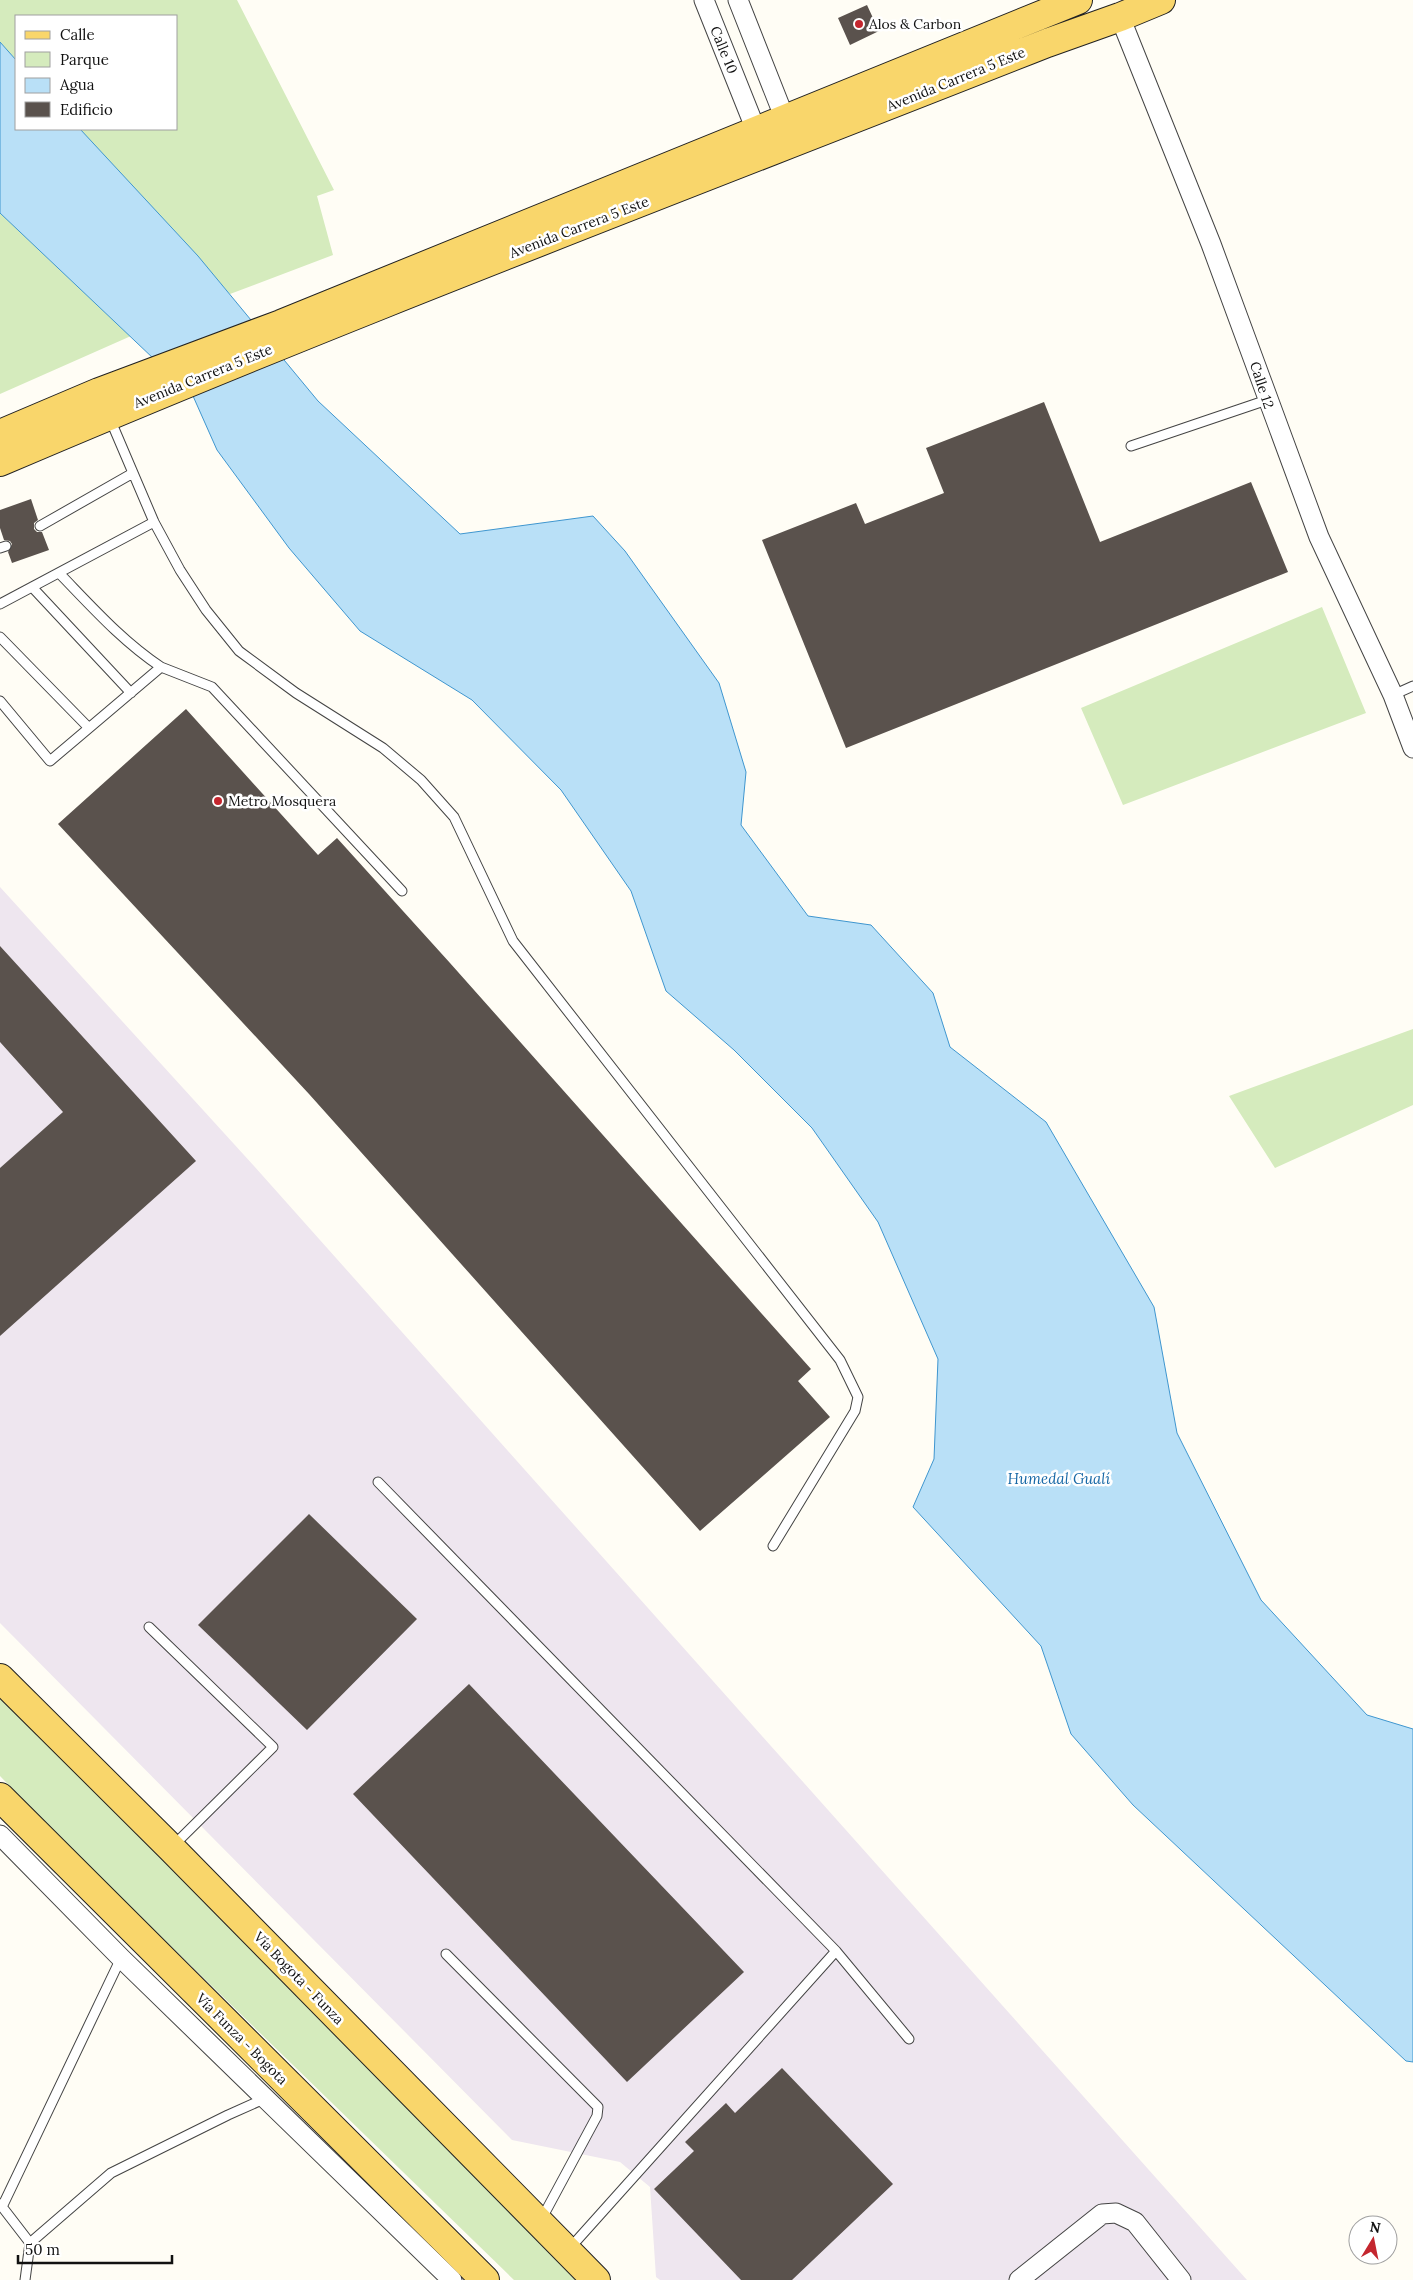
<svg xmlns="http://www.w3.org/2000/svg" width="1413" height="2280" font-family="Lora,serif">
<rect width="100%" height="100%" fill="#fffdf5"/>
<!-- industrial -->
<path fill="#eee6ef" d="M0,887L254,1166L1247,2280H660L656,2277L650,2187L620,2162L512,2140L0,1623Z"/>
<!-- green -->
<path fill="#d5ebbd" d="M0,0H237L334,190L317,196L333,255L230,294L79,129H176V16H16V60L0,43Z
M0,213L108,311L131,336L0,394Z
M1322,607L1366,713L1123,805L1081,708Z
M1413,1029V1105L1275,1168L1229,1096Z
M0,1696L537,2234L583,2280H514L77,1855L0,1776Z"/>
<!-- water -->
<path fill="#b9e0f7" stroke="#3f96cf" d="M0,42L16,60V129H80L198,256L318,401L460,534L593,516L625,551L719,683L746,772L741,825L808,916L871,925L933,993L950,1047L1046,1122L1154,1307L1177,1433L1261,1600L1367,1715L1413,1729V2062L1406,2061L1133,1805L1071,1734L1041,1646L913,1507L934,1459L938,1359L878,1222L812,1128L734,1050L666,991L631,891L561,790L472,700L360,631L289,548L217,450L193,396L0,213Z"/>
<!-- building -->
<path fill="#5a524d" d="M867,5L879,31L850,45L838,18Z
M1044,402L1100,542L1251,482L1288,572L846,748L762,540L856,503L865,524L944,493L926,448Z
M31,499L38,520L34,523V529L37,532H42L49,550L12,563L8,552L12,544L10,541L4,540L0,528V510Z
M186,709L318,855L337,838L450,963L811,1369L798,1381L830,1417L700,1531L309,1094L58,824Z
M0,946L196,1161L0,1336V1168L63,1112L0,1042Z
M309,1514L417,1619L307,1730L198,1625Z
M469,1684L744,1972L627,2082L353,1794Z
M782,2068L893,2184L792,2280H741L654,2189L694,2151L685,2142L726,2103L735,2113Z"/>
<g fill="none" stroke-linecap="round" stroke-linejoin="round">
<!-- service casing -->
<g stroke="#444" stroke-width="11">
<path id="service" d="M110,419L154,522L180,570L206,610L239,651L296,693L383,748L421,780L454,817L513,941L840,1360L858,1397L855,1411L773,1546
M1131,446L1267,400
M40,526L133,473
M0,548L6,546
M32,587L131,693
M0,604L154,522
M0,637L89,728L161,667C122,641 92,607 59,573
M161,667L212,687L402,891
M1393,695L1413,686
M0,701L50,761L89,728
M378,1482L836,1951L570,2248
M149,1627L273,1747L172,1847
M836,1951L909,2039
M446,1954L598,2107L597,2116L541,2220
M0,2204L30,2243L25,2280
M3,2205L121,1958
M30,2243L111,2173L228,2115L266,2098"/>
</g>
<!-- minor casing -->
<g stroke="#444" stroke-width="21">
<path id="minor" d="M704,0L756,130
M738,0L785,119L784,130
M1120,17L1211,244L1319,537L1393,695L1413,748
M0,1835L121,1958L452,2280
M1019,2280L1102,2214L1116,2213L1135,2222L1181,2280"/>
</g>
<!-- primary casing -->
<g stroke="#222" stroke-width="30">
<path id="primary" d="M0,434L99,392L281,324L1078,0
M0,462C346,314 698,181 1047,43L1120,17L1161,0
M0,1678L171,1848L596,2280
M0,1797L485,2280"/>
</g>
<!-- service -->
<use href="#service" stroke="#fff" stroke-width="9"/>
<!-- minor -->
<use href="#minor" stroke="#fff" stroke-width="19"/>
<!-- primary -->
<use href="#primary" stroke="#f9d66b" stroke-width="28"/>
</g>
<!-- markers -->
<g fill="#c4262e" stroke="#fff" stroke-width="2">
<circle cx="859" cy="24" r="5"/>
<circle cx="218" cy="801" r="5"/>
</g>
<g text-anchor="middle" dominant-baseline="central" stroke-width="5" stroke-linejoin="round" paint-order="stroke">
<!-- poi labels -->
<g font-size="14" fill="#111" stroke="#fff" text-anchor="start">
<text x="869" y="24">Alos &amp; Carbon</text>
<text x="228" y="801">Metro Mosquera</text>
</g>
<!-- street labels -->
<g font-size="14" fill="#111" stroke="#fff">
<text transform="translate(724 50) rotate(68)">Calle 10</text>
<text transform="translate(956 79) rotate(-22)">Avenida Carrera 5 Este</text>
<text transform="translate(579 227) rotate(-21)">Avenida Carrera 5 Este</text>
<text transform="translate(203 376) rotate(-22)">Avenida Carrera 5 Este</text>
<text transform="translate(1262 385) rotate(72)">Calle 12</text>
<text transform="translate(299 1978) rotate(46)">Vía Bogota - Funza</text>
<text transform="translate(242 2039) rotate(45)">Vía Funza - Bogota</text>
</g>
<!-- water labels -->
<g font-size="15" font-style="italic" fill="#1768a6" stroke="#fff">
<text x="1059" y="1478">Humedal Gualí</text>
</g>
</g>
<!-- legend -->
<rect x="15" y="15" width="162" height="115" fill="#ffffff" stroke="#a0a0a0"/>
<rect x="25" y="31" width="25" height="8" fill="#f9d66b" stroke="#a0a0a0"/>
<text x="60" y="40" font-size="15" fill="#111111">Calle</text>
<rect x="25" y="52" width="25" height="15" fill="#d5ebbd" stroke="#a0a0a0"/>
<text x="60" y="65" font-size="15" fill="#111111">Parque</text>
<rect x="25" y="78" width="25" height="15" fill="#b9e0f7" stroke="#a0a0a0"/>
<text x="60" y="90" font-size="15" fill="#111111">Agua</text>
<rect x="25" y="102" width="25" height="15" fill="#5a524d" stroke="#a0a0a0"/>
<text x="60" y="115" font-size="15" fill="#111111">Edificio</text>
<!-- north arrow -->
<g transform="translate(1373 2240) rotate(10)"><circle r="24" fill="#ffffff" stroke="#a0a0a0"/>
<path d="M0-4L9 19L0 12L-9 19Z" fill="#c4262e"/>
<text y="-8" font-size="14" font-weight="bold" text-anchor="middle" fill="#111111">N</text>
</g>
<!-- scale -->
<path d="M18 2255v8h154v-8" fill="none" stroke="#111111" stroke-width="2.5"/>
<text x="25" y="2255" font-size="15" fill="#111111" stroke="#ffffff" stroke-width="4" paint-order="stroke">50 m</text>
</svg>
